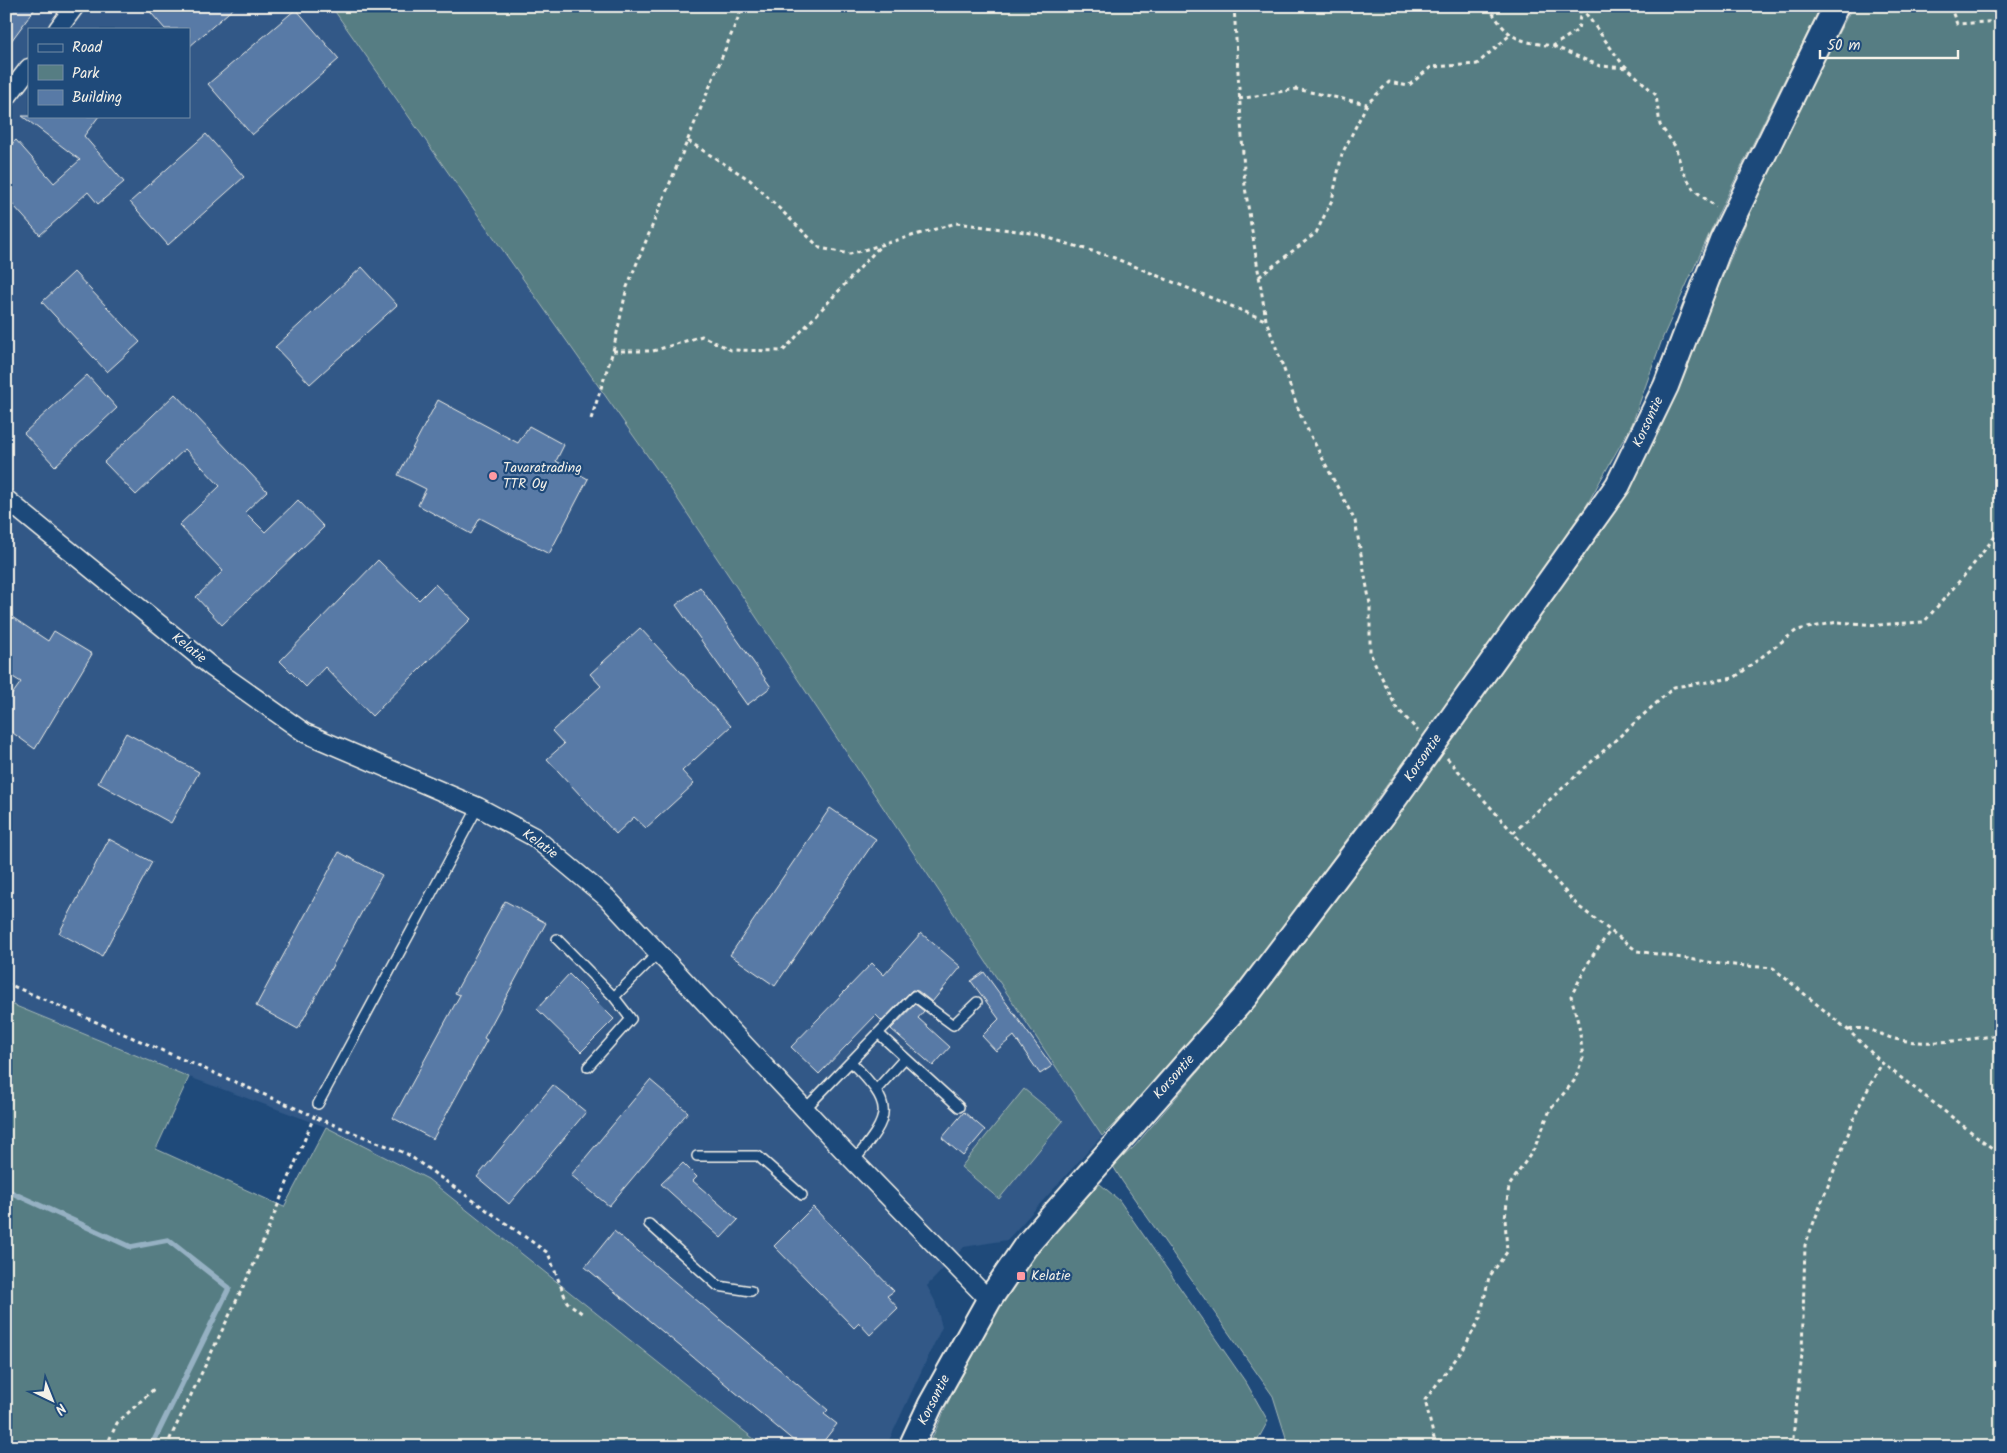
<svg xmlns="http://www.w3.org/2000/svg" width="2007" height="1453" font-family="Kalam,sans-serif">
<rect width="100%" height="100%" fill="#1f4a7a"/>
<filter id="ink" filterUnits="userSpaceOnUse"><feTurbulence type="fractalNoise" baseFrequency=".02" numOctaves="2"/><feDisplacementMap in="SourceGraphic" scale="10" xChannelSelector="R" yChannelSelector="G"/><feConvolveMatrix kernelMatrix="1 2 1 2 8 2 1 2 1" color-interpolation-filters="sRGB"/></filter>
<g filter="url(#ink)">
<!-- built -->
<path fill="#305887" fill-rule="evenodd" d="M6,6H331L673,492L1102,1136L1007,1240L964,1247L927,1286L935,1301L942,1327L886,1447H764L428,1179L326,1127L189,1077L6,1002ZM29,29H189V116H29Z"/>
<!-- green -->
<path fill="#567d83" stroke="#a5b7b6" d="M331,6H1821L1720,210L1663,337L1632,424L1580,517L1428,729L1243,981L1169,1069L1102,1136L673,492Z
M1853,6H2001V1447H1289L1273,1396L1122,1181L1113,1166L1134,1147L1231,1033L1443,747L1693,345L1788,126Z
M6,1002L189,1077L156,1149L284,1207L326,1127L428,1179L764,1447H6Z
M1024,1089L1063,1121L999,1199L961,1167Z
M1100,1184L1119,1200L1247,1384L1268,1421L1254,1447H928L955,1387L999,1302L1055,1229Z"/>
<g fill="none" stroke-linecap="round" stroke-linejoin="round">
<!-- stream -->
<path stroke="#96b1c3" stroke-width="5.5" d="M6,1190L131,1247L168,1240L229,1288L151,1447"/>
</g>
<!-- building -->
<path fill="#587aa6" stroke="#f4f1e8" d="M6,6H37L6,48Z
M145,6H236L189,47V29H165Z
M296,9L339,59L252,135L208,84Z
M22,116H99L84,136L124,182L98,204L88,192L40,235L6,197V149L16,140L54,183L80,160Z
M206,134L244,177L168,245L130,202Z
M362,267L397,305L310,384L275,347Z
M74,272L140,342L107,372L42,302Z
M87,375L117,408L55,466L24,433Z
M175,394L267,491L245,512L265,532L298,500L324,527L222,625L196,597L223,571L179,525L220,486L185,449L136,495L104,462Z
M438,400L518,443L529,426L564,445L556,461L588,479L549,554L480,518L471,534L418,505L426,489L398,475Z
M378,560L419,600L435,584L471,619L372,716L325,667L306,687L280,661Z
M700,587L771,687L747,705L676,605Z
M6,613L48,641L54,631L92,654L35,749L6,728V703L21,682L6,673Z
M640,628L731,726L682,771L694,784L646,828L634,817L616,834L547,759L564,744L552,731L601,686L590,674Z
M126,733L199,772L171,823L98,783Z
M830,808L876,839L775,986L730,955Z
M109,839L152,862L102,956L59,933Z
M339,852L382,875L298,1029L256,1006Z
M505,901L546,923L484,1038L487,1040L433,1139L393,1118L460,995L455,993Z
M921,933L961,967L932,1002L918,991L912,990L882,1021L876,1015L819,1074L791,1047L872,963L884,975Z
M984,972L1052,1066L1040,1074L1014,1036L996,1051L982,1036L999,1019L971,981Z
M569,974L614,1019L581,1052L537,1009Z
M915,1004L924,1011L918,1018L950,1047L933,1066L891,1029Z
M650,1080L688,1112L609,1206L571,1175Z
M553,1085L586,1112L509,1204L477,1177Z
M964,1112L985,1130L963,1156L942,1138Z
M683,1163L697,1177L693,1181L738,1220L721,1238L661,1184Z
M813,1207L894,1291L887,1296L898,1308L870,1335L859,1323L854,1328L774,1246Z
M614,1231L828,1410L824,1414L837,1424L819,1447H801L585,1267Z"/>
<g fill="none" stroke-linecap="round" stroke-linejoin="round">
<!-- service casing -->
<g stroke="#f4f1e8" stroke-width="12">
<path id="service" d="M557,939L614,997L631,1019L588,1067
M614,997L658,953
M878,1033L959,1107
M851,1062C894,1106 893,1113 854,1161
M877,1089L905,1058
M318,1104L478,807
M805,1109L914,996L953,1025L977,1002
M697,1156H758L802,1195
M649,1224L718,1286L751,1291"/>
</g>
<!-- minor casing -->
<g stroke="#f4f1e8" stroke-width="21">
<path id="minor" d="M58,29L75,6
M6,98L29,68
M6,499L213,668L305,733L478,807L534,837L607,898L844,1151L989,1300"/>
</g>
<!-- secondary casing -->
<g stroke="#f4f1e8" stroke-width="28">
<path id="secondary" d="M911,1447L931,1404L989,1300L1025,1247L1246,996L1383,815L1618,485L1666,386L1722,240L1836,6"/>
</g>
<!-- path -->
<path stroke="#f4f1e8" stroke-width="3" stroke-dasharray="4 4" stroke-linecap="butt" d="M1234,6L1245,187L1266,320L1302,419L1355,521L1370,604V653L1396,707L1418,731
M1488,6C1509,39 1515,41 1553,46L1578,30L1581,8
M1950,6L1957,24L2001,21
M1581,7L1621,62L1656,95L1660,125L1675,146L1682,169L1693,189L1716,207
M1553,46L1600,66L1627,68
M1239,99L1296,89L1367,104
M688,141L750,180L820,248L850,254L956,223L1032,233L1112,257L1265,320
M1259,277L1316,233L1332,200L1342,154L1367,104L1389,82L1408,86L1431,67L1477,64L1510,35
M613,351H653L702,336L731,350L783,351L883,243
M591,419L613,351L627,287L743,6
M1447,758L1578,906L1637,951L1721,964L1773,968L1848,1030L1882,1063L2001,1155
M1513,833L1674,687L1734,678L1797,630L1838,622L1877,625L1924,622L1969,570L2000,530L2001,525
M6,983L309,1114
M1849,1030C1870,1024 1881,1037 1900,1040C1933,1046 1968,1039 2001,1035
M317,1118L407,1154L548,1253L567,1302L583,1314
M106,1447L117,1423L155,1388
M166,1447L254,1264L315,1114
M1436,1447L1425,1400L1464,1348L1480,1318L1489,1277L1507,1252L1505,1218L1509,1186L1534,1149L1550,1110L1574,1081L1583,1058L1579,1026L1571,996L1591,958L1610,931
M1792,1447L1802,1354L1805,1245L1859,1106L1882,1063"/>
<!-- service -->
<use href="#service" stroke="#1f4a7a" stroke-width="9"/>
<!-- minor -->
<use href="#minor" stroke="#1f4a7a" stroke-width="18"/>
<!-- secondary -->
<use href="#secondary" stroke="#1f4a7a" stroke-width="24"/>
</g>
</g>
<!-- markers -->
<g fill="#ff9aa2" stroke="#1f4a7a" stroke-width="2">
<circle cx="493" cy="476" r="5"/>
<rect x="1016" y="1271" width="10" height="10" rx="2.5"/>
</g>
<g text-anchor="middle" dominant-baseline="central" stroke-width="4.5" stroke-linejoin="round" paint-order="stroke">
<!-- street labels -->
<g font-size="14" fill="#f4f1e8" stroke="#1f4a7a">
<text transform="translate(1648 422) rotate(-65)">Korsontie</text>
<text transform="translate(189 648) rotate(39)">Kelatie</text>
<text transform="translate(1423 758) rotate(-55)">Korsontie</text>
<text transform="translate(540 844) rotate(36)">Kelatie</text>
<text transform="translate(1174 1077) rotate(-48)">Korsontie</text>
<text transform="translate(934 1400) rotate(-63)">Korsontie</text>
</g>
<!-- poi labels -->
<g font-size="14" fill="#f4f1e8" stroke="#1f4a7a" text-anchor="start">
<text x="503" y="468">Tavaratrading<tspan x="503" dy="16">TTR Oy</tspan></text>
<text x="1031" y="1276">Kelatie</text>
</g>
</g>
<!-- margin -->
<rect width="2007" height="1453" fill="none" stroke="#1f4a7a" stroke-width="25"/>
<rect x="12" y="12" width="1982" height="1428" fill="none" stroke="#f4f1e8" stroke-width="2" filter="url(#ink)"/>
<!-- legend -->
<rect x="28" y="28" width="162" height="90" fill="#1f4a7a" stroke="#748da6"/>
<rect x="38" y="44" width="25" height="8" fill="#1f4a7a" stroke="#748da6"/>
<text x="72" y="52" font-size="15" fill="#f4f1e8">Road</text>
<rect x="38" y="65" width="25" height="15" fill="#567d83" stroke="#748da6"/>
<text x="72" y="78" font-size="15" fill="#f4f1e8">Park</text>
<rect x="38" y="90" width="25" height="15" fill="#587aa6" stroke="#748da6"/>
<text x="72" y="102" font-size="15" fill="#f4f1e8">Building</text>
<!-- north arrow -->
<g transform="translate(52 1400) rotate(137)" stroke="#1f4a7a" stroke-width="4" paint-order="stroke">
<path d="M0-4L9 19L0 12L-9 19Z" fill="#f4f1e8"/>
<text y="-8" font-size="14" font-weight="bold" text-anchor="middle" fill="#f4f1e8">N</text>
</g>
<!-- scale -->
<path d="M1820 50v8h138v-8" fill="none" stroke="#f4f1e8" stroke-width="2.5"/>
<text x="1827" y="50" font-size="15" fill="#f4f1e8" stroke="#1f4a7a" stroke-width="4" paint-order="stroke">50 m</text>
</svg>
